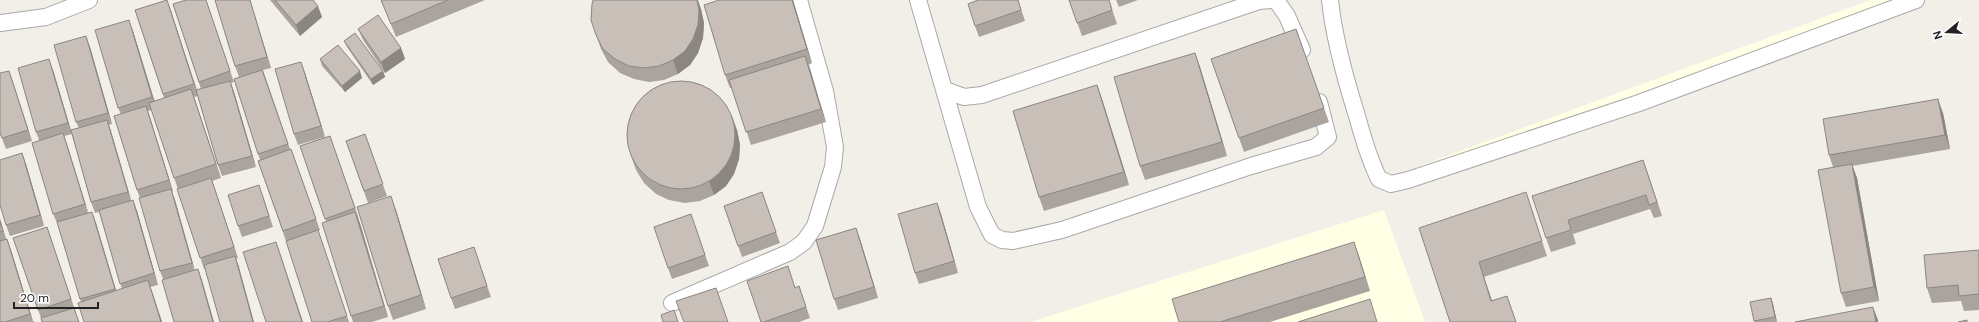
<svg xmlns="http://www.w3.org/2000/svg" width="1979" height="322" font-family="'DM Sans',sans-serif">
<rect width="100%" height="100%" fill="#f2efe9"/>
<!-- education -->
<path fill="#ffffe5" d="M1870,0H1900L1792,51L1376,182Z
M1384,210L1425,322H1030Z"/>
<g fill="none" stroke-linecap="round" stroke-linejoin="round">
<!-- service casing -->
<g stroke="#a9a9a9" stroke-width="18">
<path id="service" d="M918,0L978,207L992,235L1002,240L1013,241L1062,230L1251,166L1316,147L1328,137L1319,102
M1276,0L1287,16L1302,50
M1330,0C1334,39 1345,78 1357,116C1363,138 1369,159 1379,179L1391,184L1408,180L1639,103L1916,0
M0,23L46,17L89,0
M945,90L964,97L982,95L1259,1L1271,0
M672,303L790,252L804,242L815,226L833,167L835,147L825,91L799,0"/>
</g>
<!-- service -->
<use href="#service" stroke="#fff" stroke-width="16"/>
</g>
<!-- wall -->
<path fill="#aba49e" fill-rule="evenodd" d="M206,0L234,82L231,83L234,92L256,167L222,176L218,165L198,96L194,97L221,178L212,181L238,258L236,259L239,267L204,269L152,110L147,111L173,191L172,192L175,200L194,270L202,280L163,279L160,271L140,198L137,190L121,114L118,108L133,31L154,101L164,98L135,10L171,11L197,90L201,89L173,4Z
M215,0H250L271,68L263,70L290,149H291L320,230L318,231L349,322H312L286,241L258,161L260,160L234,79L239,77L235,66Z
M270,0H313L322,17L300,36Z
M381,0H485L396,37Z
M793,0L812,63L808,65L826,122L751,145L732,88H730L725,75Z
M1018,0L1025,21L979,37L975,26Z
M1069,0H1109L1117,24L1082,36Z
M1116,0H1138L1119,7Z
M701,9L704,23L703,38L698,53L690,65L678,74L664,80L649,82L634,79L620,73L608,62L601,49L596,35Z
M358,29L401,48L405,59L385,73L363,40Z
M1296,29L1329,122L1244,152L1211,59Z
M344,41L383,71L385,77L373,85L347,47Z
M90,47L112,124L109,125L131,201L133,200L137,211L158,285L150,287L162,322H84L81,302L58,225L53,214L39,140L36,132L53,70L71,130L79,128L76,122ZM72,134L91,202L95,213L99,212L122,289L116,291L96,223L88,213L64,136Z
M1195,53L1200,67L1227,156L1145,180L1140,166Z
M320,59L362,78L345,92L322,66Z
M301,62L305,73L325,137L298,145L294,134Z
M9,71L32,141L6,149L0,133Z
M1097,85L1102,99L1129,185L1044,211L1039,197Z
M1943,113L1950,149L1852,166L1857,178L1879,301L1846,307L1841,293L1833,167L1829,155Z
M737,130L740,145L739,159L734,174L726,186L714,195L700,201L685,203L669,200L656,194L644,183L636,170L631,156Z
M365,134L387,196L368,203L346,141Z
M330,136L359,219H358L388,317L372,322H353L351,316L326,221L300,146Z
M22,153L26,164L44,226L10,236L6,225Z
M1643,160L1662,216L1654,218L1650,209L1573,234L1576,244L1551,252L1546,238Z
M762,192L780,243L742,257L724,206Z
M263,196L273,227L242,237L238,226Z
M937,203L941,214L958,273L919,284L915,273Z
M1531,208L1547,256L1484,277L1492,301L1507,296L1516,322H1450L1419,228Z
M396,210L426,309L393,320L388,306Z
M0,219L6,239H7L11,250L33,321L35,322H0Z
M695,225L709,266L672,279L668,268Z
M47,227L75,310L41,318L13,238Z
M856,228L860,239L878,298L838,310L834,299Z
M1354,242L1370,291L1270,322H1179Z
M474,247L491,297L455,309L451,298Z
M1979,250V310L1964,311L1961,301L1932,303L1927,288Z
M799,286L810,318L799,322H761L796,288Z
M1771,298L1773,304L1777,322H1754Z"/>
<!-- shaded-wall -->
<path fill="#8b8681" d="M167,0L171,11L198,95L194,84Z
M250,0L271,68L267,57Z
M697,0H698L701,9L704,23L703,38L698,53L690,65L678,74L673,60Z
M792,0H793L812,63L807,49Z
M318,6L322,17L300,36L296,25Z
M129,20L133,31L157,109L152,97Z
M86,36L90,47L112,124L108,113Z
M401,48L405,59L385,73L381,62Z
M1195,53L1200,67L1227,156L1222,142Z
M805,56L810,70L826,122L821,109Z
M49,59L53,70L72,134L68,123Z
M301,62L305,73L325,137L321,126Z
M9,71L13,82L32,141L28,130Z
M360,71L362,78L345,92L342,86Z
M383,71L385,77L373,85L371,79Z
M230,81L234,92L256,167L252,156Z
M1097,85L1102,99L1129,185L1124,172Z
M191,89L196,103L221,178L216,164Z
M1938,99L1943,113L1950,149L1945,135Z
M146,106L150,117L173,191L169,180Z
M732,116L737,130L740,145L739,159L734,174L726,186L714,195L709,181Z
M107,120L111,131L132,203L128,192Z
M63,133L67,144L89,215L85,204Z
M22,153L26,164L44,226L40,215Z
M1643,160L1648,174L1662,216L1657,202Z
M1852,164L1857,178L1879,301L1874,287Z
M211,178L215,189L238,258L234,247Z
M171,189L175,200L196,274L192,263Z
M391,196L396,210L426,309L421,295Z
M133,200L137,211L158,285L154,273Z
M937,203L941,214L958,273L954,261Z
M92,212L96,223L119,300L115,289Z
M355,212L360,223L388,317L384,306Z
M0,219L7,242L0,221Z
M856,228L860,239L878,298L874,287Z
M7,239L11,250L33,322L30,314Z
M276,242L280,253L303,322H302Z
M1354,242L1359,256L1370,291L1365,277Z
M235,256L239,267L254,322H253Z
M1479,262L1497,316L1491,301Z
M198,269L202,280L214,322H213Z
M148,280L153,294L162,322H161Z
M1771,298L1773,304L1777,322L1775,317Z
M1873,307L1878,320V322H1876Z"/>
<!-- building -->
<path fill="#c7bfb8" stroke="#8b8681" d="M167,0L194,84L163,94L135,10Z
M186,0H206L230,71L199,82L173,4Z
M215,0H250L267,57L235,66Z
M275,0H313L318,6L296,25Z
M381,0H448L391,24Z
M593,0H697L699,10L698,25L693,39L685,51L673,60L659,66L644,68L629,66L615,59L603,49L596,35L591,20L592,4Z
M719,0H792L807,49L725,75L704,5Z
M978,0H1018L1021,10L975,26L968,4Z
M1069,0H1109L1112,10L1077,23Z
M378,15L401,48L381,62L358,29Z
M129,20L152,97L118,108L95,30Z
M1296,29L1324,108L1239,138L1211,59Z
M355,33L383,71L371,79L344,41Z
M86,36L108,113L76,122L54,45Z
M338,45L360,71L342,86L320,59Z
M1195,53L1222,142L1140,166L1114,77Z
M805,56L821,109L746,132L729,80Z
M49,59L68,123L36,132L18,68Z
M301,62L321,126L294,134L275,69Z
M262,70L288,144L258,154L234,79Z
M9,71L28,130L2,138L0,133V73Z
M230,81L252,156L218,165L196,90Z
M627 135a54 54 0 1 1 108 0a54 54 0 1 1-108 0Z
M1097,85L1124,172L1039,197L1013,111Z
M191,89L216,164L174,178L149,103Z
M1938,99L1945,135L1829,155L1823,119Z
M146,106L169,180L137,190L114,116Z
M107,120L128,192L91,202L71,130Z
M63,133L85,204L53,214L32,143Z
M365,134L383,184L364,191L346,141Z
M330,136L355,208L325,219L300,146Z
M291,149L316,219L283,231L258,161Z
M22,153L40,215L6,225L0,205V160Z
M1643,160L1657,202L1649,205L1646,195L1568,220L1571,230L1546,238L1532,196Z
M1852,164L1874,287L1841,293L1818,170Z
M211,178L234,247L200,258L177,189Z
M259,185L269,216L238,226L228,195Z
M171,189L192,263L160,271L139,198Z
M762,192L776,232L738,246L724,206Z
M1526,192L1542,241L1479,262L1491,301L1507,296L1516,322H1450L1419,228Z
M391,196L421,295L388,306L357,207Z
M133,200L154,273L120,284L99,210Z
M937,203L954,261L915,273L898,214Z
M92,212L115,289L80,299L57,222Z
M355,212L384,306L351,316L322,223Z
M691,214L705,255L668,268L654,227Z
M0,221L3,231L0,232Z
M47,227L71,299L38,310L13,238Z
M856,228L874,287L834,299L816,240Z
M318,230L347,316L327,322H312L286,241Z
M7,239L30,314L5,322H0V241Z
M276,242L302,322H266L243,252Z
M1354,242L1365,277L1220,322H1179L1172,299Z
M474,247L487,286L451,298L438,259Z
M1979,250V294L1959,296L1958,285L1927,288L1924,255Z
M235,256L253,322H220L204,265Z
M788,266L795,288L799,286L806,307L764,322H761L747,281Z
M198,269L213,322H174L162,280Z
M148,280L161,322H84L78,303Z
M716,288L728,322H684L676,301Z
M1771,298L1775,317L1754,321L1750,302Z
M1370,299L1377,322H1298Z
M1873,307L1876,322H1795Z
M74,308L79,322H42L41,318Z
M674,310L678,322H663L661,315Z
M1967,320V322H1958Z"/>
<!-- north arrow -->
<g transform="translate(1947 32) rotate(252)" stroke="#ffffff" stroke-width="3" paint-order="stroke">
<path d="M0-3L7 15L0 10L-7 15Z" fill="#222222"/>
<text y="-6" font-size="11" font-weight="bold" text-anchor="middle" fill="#222222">N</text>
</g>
<!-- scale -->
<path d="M14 302v6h84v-6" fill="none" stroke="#222222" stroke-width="2"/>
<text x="20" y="302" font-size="12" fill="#222222" stroke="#ffffff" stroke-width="3" paint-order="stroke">20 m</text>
</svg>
